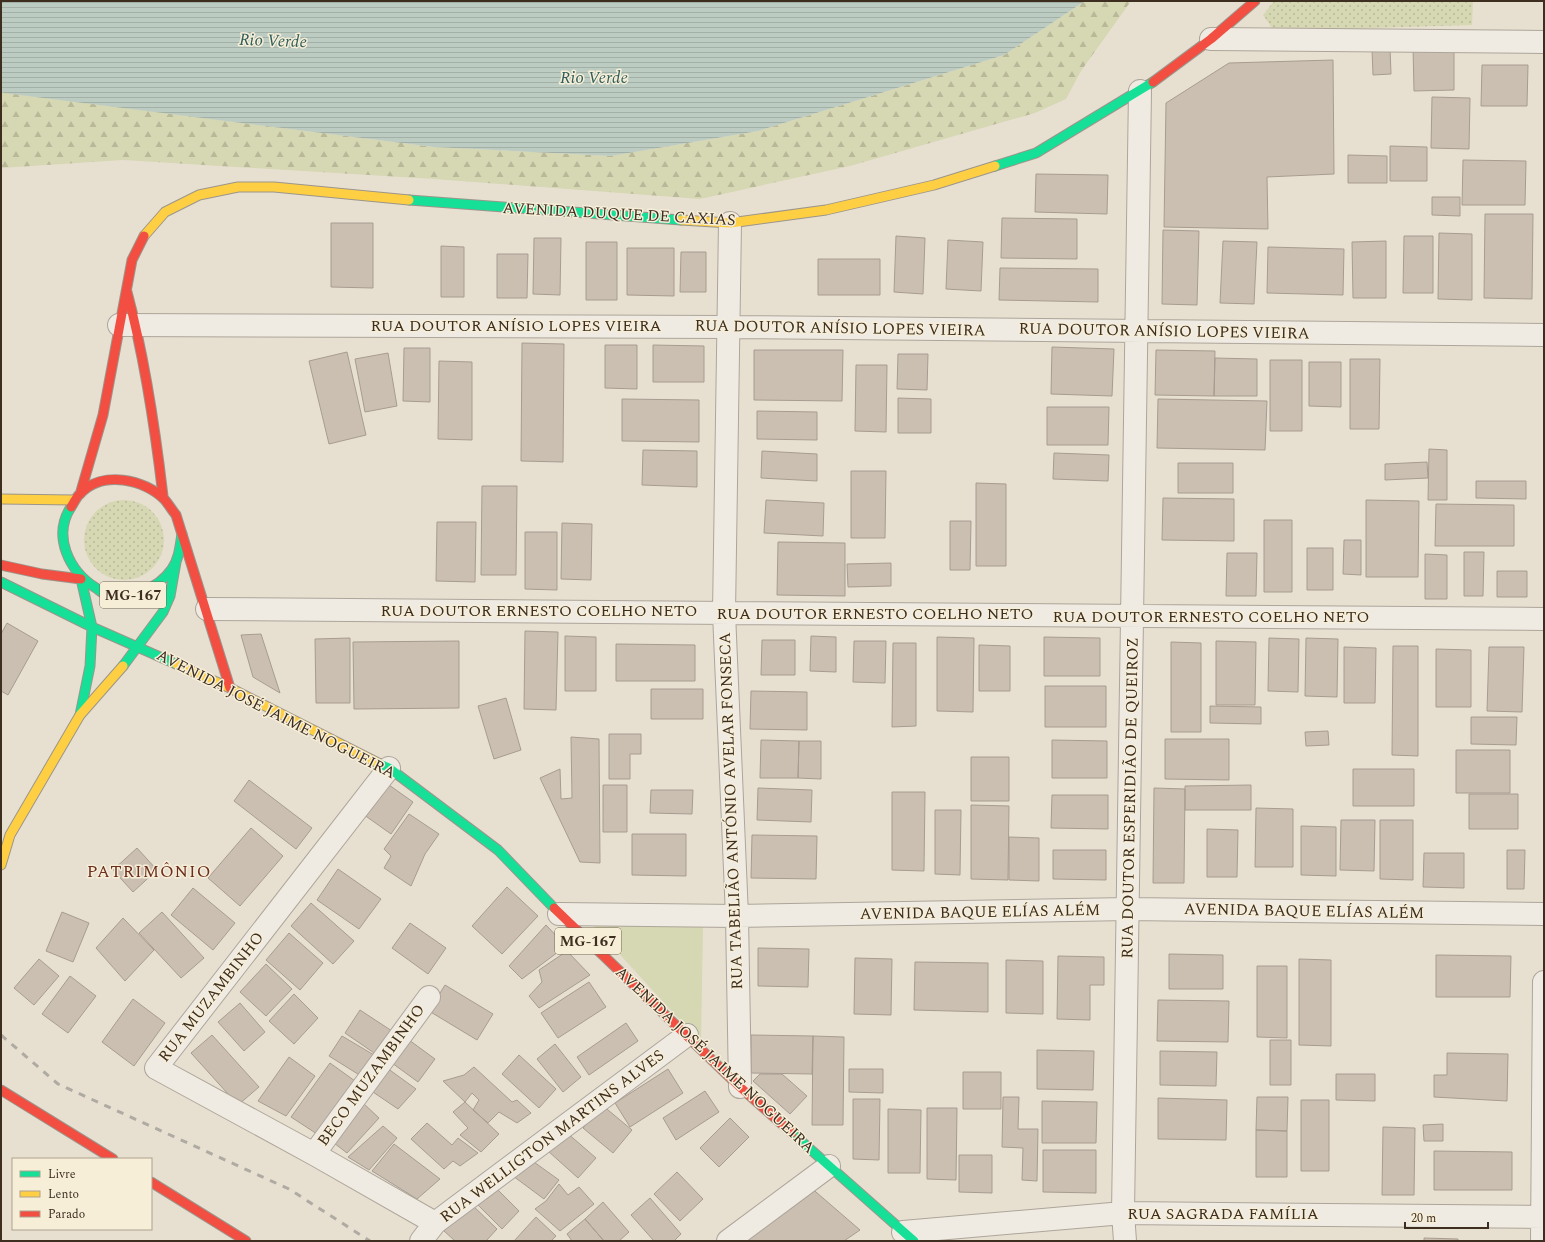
<svg xmlns="http://www.w3.org/2000/svg" width="1545" height="1242" font-family="Spectral,serif">
<defs>
<pattern id="grass-dots" width="8" height="8" patternUnits="userSpaceOnUse"><rect width="8" height="8" fill="#d6d7b3"/><path d="M2 2h.1M6 6h.1" fill="none" stroke="#b9b99a" stroke-width="1.8" stroke-linecap="round"/></pattern>
<pattern id="forest-firs" width="22" height="20" patternUnits="userSpaceOnUse"><rect width="22" height="20" fill="#d6d7b3"/><path d="M5 1l3.5 6h-7zM16 11l3.5 6h-7z" fill="#b9b99a"/></pattern>
<pattern id="water-rules" width="6" height="5" patternUnits="userSpaceOnUse"><rect width="6" height="5" fill="#bcccc2"/><path d="M0 2.5h6" fill="none" stroke="#a2b0a6"/></pattern>
</defs>
<rect width="100%" height="100%" fill="#e7e0d1"/>
<!-- grass -->
<path fill="url(#grass-dots)" d="M1274,1H1473L1472,25L1274,31L1263,15Z
M84 540a40 40 0 1 1 80 0a40 40 0 1 1-80 0Z"/>
<!-- forest -->
<path fill="url(#forest-firs)" d="M1085,1H1131L1081,71L1066,99L1035,113L850,166L700,199L434,179L123,160L1,168V92L434,147L611,156L758,131L1004,55Z"/>
<!-- park -->
<path fill="#d6d7b3" d="M591,923L703,926L701,1043Z"/>
<!-- water -->
<path fill="url(#water-rules)" d="M1,1H1085L1004,55L758,131L611,156L434,147L4,93L1,92Z"/>
<!-- building -->
<path fill="#cbbfb2" stroke="#a89c90" d="M1413,47H1454V90L1414,91Z
M1390,48L1391,74L1373,75L1372,49Z
M1333,60L1334,174L1267,177L1268,229L1164,227L1166,103L1229,63Z
M1482,65H1528L1527,106H1481Z
M1432,97L1470,98L1469,149L1431,148Z
M1390,146L1427,147V181H1390Z
M1348,155L1387,156V183H1348Z
M1463,160L1526,161L1525,205H1462Z
M1036,174L1108,175L1107,214L1035,212Z
M1432,197H1460V216L1432,215Z
M1485,214H1533L1532,299L1484,298Z
M1002,218L1077,219V259L1001,258Z
M331,223H373V288L331,287Z
M1163,230L1199,231L1197,305L1162,304Z
M1439,233L1472,234V300L1438,299Z
M896,236L925,238L923,294L894,292Z
M1404,236H1433V293H1403Z
M534,238H561L560,295L533,294Z
M948,240L983,242L981,291L946,289Z
M1223,241L1257,242L1254,304L1220,303Z
M1386,241V298H1353L1352,242Z
M586,242H617V300H586Z
M441,246L464,247V297H441Z
M1268,247L1344,249L1343,295L1267,293Z
M627,248H674V296L627,295Z
M681,252H706V292H680Z
M497,254H528L527,298H497Z
M818,259H880V295H818Z
M1000,268L1098,269V302L999,300Z
M522,343L564,344L563,462L521,461Z
M605,345H637V389L605,388Z
M653,345L704,346V382H653Z
M1052,347L1114,349L1112,396L1051,394Z
M404,348H430V402L403,401Z
M754,350H843L842,401L754,400Z
M1156,350L1215,351L1214,396L1155,395Z
M347,352L366,435L329,444L309,361Z
M388,353L397,406L365,412L355,359Z
M898,354H928L927,390L897,389Z
M1215,358L1257,359V396H1214Z
M1350,359H1380L1379,429H1350Z
M1270,360H1302V431H1270Z
M439,361L472,362V440L438,439Z
M1309,362H1341V407L1309,406Z
M856,365H887L886,432L855,431Z
M898,398L931,399V433H898Z
M622,399L699,400V442L622,441Z
M1158,399L1267,401L1265,450L1157,448Z
M1047,407H1109L1108,445H1047Z
M757,411L817,412V440L757,439Z
M1429,449L1447,450V500H1428Z
M643,450L697,451V487L642,485Z
M762,451L817,454V481L761,478Z
M1054,453L1109,455L1108,481L1053,479Z
M1427,462L1428,478L1385,480V464Z
M1178,463H1233V493H1178Z
M851,471H886L885,538H851Z
M1476,481H1526V499L1476,498Z
M976,483L1006,484V566H976Z
M482,486H517L516,575H481Z
M1163,498L1234,499V541L1162,540Z
M766,500L824,503L823,536L764,533Z
M1366,500L1419,501L1418,577H1366Z
M1436,504L1514,505V546H1435Z
M1264,520H1292V592H1264Z
M950,521H971L970,570H950Z
M437,522H476L475,582L436,581Z
M562,523L592,524L591,580L561,579Z
M525,532H557V590L525,589Z
M1344,540H1361V575L1343,574Z
M778,542L845,543V596L777,595Z
M1307,548H1333V590H1307Z
M1464,552H1484L1483,596H1464Z
M1227,553H1257L1256,596H1226Z
M1425,554L1447,555V599H1425Z
M891,563V586L848,587L847,564Z
M1497,571H1527V597H1497Z
M7,623L38,641L8,695L1,691V634Z
M525,631L558,632L556,710L524,709Z
M261,634L280,693L253,677L241,635Z
M565,636L596,637V691H565Z
M811,636L836,637V672L810,671Z
M937,637L974,638L973,712L937,711Z
M1044,637L1100,638V676H1044Z
M350,638V703H316L315,639Z
M1269,638L1299,639L1298,692L1268,691Z
M1306,638L1338,639L1337,697L1305,696Z
M762,640H795V675H761Z
M459,641V708L354,709L353,642Z
M854,641H886L885,683L853,682Z
M1216,641L1256,642L1255,705H1216Z
M1171,642L1201,643V732H1171Z
M893,643H916V726L892,727Z
M616,644L695,645V681H616Z
M979,645L1010,646V691H979Z
M1393,646H1418V756L1392,755Z
M1344,647L1376,648L1375,703H1344Z
M1489,647H1524L1522,712L1487,711Z
M1436,649L1471,650V707H1436Z
M1045,686H1106V727H1045Z
M651,689H703V719H651Z
M751,691L807,692V730L750,729Z
M506,698L521,750L494,759L478,706Z
M1210,706L1261,707V724L1210,723Z
M1471,717H1517L1516,745L1471,744Z
M1328,731L1329,745L1306,746L1305,732Z
M609,734H641V754H630V779H609Z
M571,737L599,739L600,863L580,862L540,778L560,769L561,799L572,798Z
M1165,739H1229V780L1165,779Z
M761,740L799,741L798,778H760Z
M1052,740L1107,741V778H1052Z
M799,741H821V779L798,778Z
M1456,750H1510V793H1456Z
M971,757H1009V801H971Z
M1353,769H1414V806H1353Z
M249,780L312,828L296,849L234,801Z
M382,780L413,802L391,834L360,812Z
M603,785H627V832H603Z
M1251,785V810H1185V786Z
M758,788L812,790L811,822L757,820Z
M1154,788L1185,789L1184,883H1153Z
M651,790H693L692,814L650,813Z
M892,792H925L924,871L892,870Z
M1469,794H1518V829H1469Z
M1052,795H1108V829L1051,828Z
M971,805L1009,806L1008,880L971,879Z
M1256,808L1293,809V867H1255Z
M935,810H961L960,875L935,874Z
M409,814L439,834L425,854L411,886L384,868L391,856L384,849Z
M1341,820H1375L1374,871L1340,870Z
M1380,820H1413V880L1380,879Z
M1301,826L1336,827V876L1301,875Z
M251,828L283,856L240,906L208,878Z
M1207,829L1238,830L1237,877H1207Z
M632,834H686V876L632,875Z
M752,835L817,836L816,879L751,878Z
M1009,837L1039,838V881L1009,880Z
M137,848L157,870L133,892L113,870Z
M1053,850H1106V880L1053,879Z
M1507,850H1525L1524,889H1507Z
M1424,853H1464V888L1423,887Z
M338,869L381,899L359,929L317,900Z
M507,887L538,916L502,954L472,926Z
M193,888L235,923L213,950L171,915Z
M311,903L354,941L333,964L291,926Z
M62,912L89,923L73,962L46,951Z
M162,912L204,958L181,978L139,933Z
M123,918L154,950L125,981L96,948Z
M410,923L446,948L428,974L392,948Z
M546,925L566,946L522,979L509,966Z
M289,933L323,963L300,990L266,960Z
M758,948L809,949L808,987L758,986Z
M567,951L590,975L539,1008L529,996L542,982L539,970Z
M1169,954L1223,955V989H1169Z
M1436,955L1511,956L1510,997H1436Z
M1058,956L1104,957V985H1090V1020L1057,1019Z
M855,958L892,959L891,1015L854,1014Z
M39,959L59,976L34,1005L14,988Z
M1299,959L1331,960V1046L1299,1045Z
M1006,960L1043,961V1014L1006,1013Z
M915,962L988,963V1012L914,1010Z
M266,964L292,989L266,1016L240,992Z
M1257,966H1287V1038L1257,1037Z
M70,976L96,996L68,1033L42,1014Z
M589,982L606,1007L558,1038L541,1013Z
M445,985L493,1014L477,1040L429,1011Z
M294,994L318,1018L294,1044L269,1021Z
M133,999L165,1023L134,1066L102,1042Z
M1158,1000L1229,1001L1228,1042L1157,1041Z
M240,1003L265,1032L244,1051L218,1022Z
M360,1010L392,1031L377,1055L345,1033Z
M626,1023L638,1041L589,1075L577,1057Z
M212,1035L259,1087L238,1105L191,1053Z
M751,1035L813,1036L812,1074L751,1073Z
M342,1036L374,1055L361,1076L329,1056Z
M813,1036L844,1037L843,1125H812Z
M409,1040L435,1059L418,1082L392,1063Z
M1270,1040H1291V1085H1270Z
M555,1044L581,1077L563,1092L537,1059Z
M1037,1050L1094,1051L1093,1090L1037,1089Z
M1160,1051L1217,1052L1216,1086L1160,1085Z
M1447,1053L1508,1054L1507,1101L1434,1097V1075H1447Z
M519,1055L556,1089L539,1108L502,1074Z
M289,1057L315,1076L286,1116L258,1101Z
M330,1063L355,1081L317,1134L291,1117Z
M474,1067L512,1102L517,1100L531,1113L517,1123L499,1112L488,1123L473,1110L479,1100L472,1093L465,1102L443,1081L464,1075Z
M387,1068L416,1089L398,1109L370,1090Z
M668,1069L683,1093L630,1127L615,1103Z
M849,1069H883V1093L849,1092Z
M963,1072H1001V1109H963Z
M760,1074H782L807,1096L790,1114L753,1081Z
M1336,1074H1375V1101L1336,1100Z
M705,1091L719,1112L676,1140L663,1118Z
M1003,1097H1019L1018,1129H1038L1037,1181L1022,1180L1023,1148L1002,1147Z
M1257,1097H1288L1287,1131L1256,1130Z
M1158,1098L1227,1100L1226,1140L1158,1139Z
M853,1099H880L879,1160L853,1159Z
M1301,1100H1329V1171H1301Z
M1042,1101L1097,1102L1096,1143H1042Z
M465,1102L499,1134L481,1152L460,1135L468,1128L453,1112Z
M363,1103L379,1118L347,1153L334,1143Z
M602,1105L632,1130L613,1153L583,1128Z
M927,1108H957L956,1180L927,1179Z
M888,1109L921,1110L920,1173H888Z
M730,1118L749,1137L719,1167L700,1148Z
M427,1123L452,1145L458,1138L478,1153L460,1166L453,1161L444,1169L411,1139Z
M1443,1124V1141H1424L1423,1125Z
M383,1126L397,1138L369,1170L348,1157Z
M1383,1127L1415,1128L1414,1195H1382Z
M1256,1130L1287,1131V1177H1256Z
M566,1132L596,1158L578,1178L548,1151Z
M394,1144L440,1179L417,1199L372,1171Z
M1043,1150H1096V1193L1043,1192Z
M1434,1151L1512,1152V1190H1434Z
M959,1155H992V1193L959,1192Z
M527,1157L559,1180L544,1199L513,1176Z
M677,1172L703,1199L680,1221L654,1194Z
M559,1184L568,1195L579,1187L594,1204L560,1231L535,1209L546,1201Z
M494,1186L519,1211L502,1229L477,1204Z
M809,1186L860,1230L844,1241H735Z
M650,1198L681,1234L674,1241H654L631,1215Z
M469,1202L497,1229L486,1241H455L443,1230Z
M603,1202L629,1232L619,1241H604L585,1219Z
M536,1217L556,1236L551,1241H514Z
M585,1219L604,1241H572L567,1234Z
M1424,1238L1458,1239V1241H1424Z"/>
<g fill="none" stroke-linecap="round" stroke-linejoin="round">
<!-- street casing -->
<g stroke="#ada599" stroke-width="24">
<path id="street" d="M1211,39L1544,42
M730,223L724,613L737,916L740,1087
M119,325L728,327L1544,335
M207,609L1544,619
M389,768L156,1068L314,1154L435,1223
M559,914L737,916L1128,909L1544,914
M314,1154L429,997
M903,1232L1123,1213L1544,1217
M421,1241L435,1223L687,1035
M728,1241L829,1166
M1125,1241L1123,1213L1140,91
M1542,1241L1544,982"/>
</g>
<!-- fast casing -->
<g stroke="#9c958a" stroke-width="11">
<path id="fast" d="M995,166L1036,153L1153,82
M409,200L681,220
M71,507C52,536 69,571 96,588C99,590 102,593 106,594C118,597 131,595 143,591C154,587 165,579 172,569C179,559 180,546 182,534
M1,582L92,627L176,664
M123,666L163,612L170,596L176,562
M80,715L90,666L92,627L81,579
M380,764L389,768L498,850L554,908
M792,1133L914,1241"/>
</g>
<!-- slow casing -->
<g stroke="#9c958a" stroke-width="11">
<path id="slow" d="M681,220L730,223L826,210L934,185L995,166
M144,236L165,212L199,195L238,187H274L409,200
M1,499L74,500
M176,664L230,688L380,764
M1,865L10,835L80,715L123,666"/>
</g>
<!-- jam casing -->
<g stroke="#9c958a" stroke-width="11">
<path id="jam" d="M1153,82L1211,39L1255,1
M127,292C145,359 155,427 163,496
M81,491L103,415L132,260L144,236
M71,507C74,503 76,497 80,494C102,470 145,479 165,500C169,505 172,510 176,515L230,688
M1,565L42,574L81,579
M554,908L740,1087L792,1133
M1,1090L113,1159
M151,1182L246,1241"/>
</g>
<!-- street -->
<use href="#street" stroke="#efebe3" stroke-width="22"/>
<!-- fast -->
<use href="#fast" stroke="#16e098" stroke-width="9"/>
<!-- slow -->
<use href="#slow" stroke="#ffcf43" stroke-width="9"/>
<!-- jam -->
<use href="#jam" stroke="#f24e42" stroke-width="9"/>
<!-- rail -->
<path stroke="#afaaa2" stroke-width="3" stroke-dasharray="7 7" stroke-linecap="butt" d="M1,1035L58,1084L289,1189L370,1241"/>
</g>
<g text-anchor="middle" dominant-baseline="central" stroke-width="3" stroke-linejoin="round" paint-order="stroke">
<!-- shield labels -->
<g fill="#f7eed8" stroke="#756857" stroke-width="1">
<rect x="100" y="582" width="66" height="26" rx="3"/>
<rect x="555" y="928" width="66" height="26" rx="3"/>
</g>
<g font-size="15" font-weight="bold" fill="#3d2e20">
<text x="133" y="595">MG-167</text>
<text x="588" y="941">MG-167</text>
</g>
<!-- street labels -->
<g font-size="16" fill="#3d2e20" stroke="#f7eed8">
<text transform="translate(619 214) rotate(3)">AVENIDA DUQUE DE CAXIAS</text>
<text x="516" y="326">RUA DOUTOR ANÍSIO LOPES VIEIRA</text>
<text transform="translate(840 328) rotate(1)">RUA DOUTOR ANÍSIO LOPES VIEIRA</text>
<text transform="translate(1164 331) rotate(1)">RUA DOUTOR ANÍSIO LOPES VIEIRA</text>
<text x="539" y="611">RUA DOUTOR ERNESTO COELHO NETO</text>
<text x="875" y="614">RUA DOUTOR ERNESTO COELHO NETO</text>
<text x="1211" y="617">RUA DOUTOR ERNESTO COELHO NETO</text>
<text transform="translate(276 714) rotate(27)">AVENIDA JOSÉ JAIME NOGUEIRA</text>
<text transform="translate(1130 798) rotate(-89)">RUA DOUTOR ESPERIDIÃO DE QUEIROZ</text>
<text transform="translate(731 811) rotate(-92)">RUA TABELIÃO ANTÓNIO AVELAR FONSECA</text>
<text transform="translate(1304 911) rotate(1)">AVENIDA BAQUE ELÍAS ALÉM</text>
<text transform="translate(980 912) rotate(-1)">AVENIDA BAQUE ELÍAS ALÉM</text>
<text transform="translate(211 997) rotate(-52)">RUA MUZAMBINHO</text>
<text transform="translate(715 1060) rotate(43)">AVENIDA JOSÉ JAIME NOGUEIRA</text>
<text transform="translate(371 1075) rotate(-54)">BECO MUZAMBINHO</text>
<text transform="translate(552 1136) rotate(-37)">RUA WELLIGTON MARTINS ALVES</text>
<text x="1223" y="1214">RUA SAGRADA FAMÍLIA</text>
</g>
<!-- water labels -->
<g font-size="17" font-style="italic" fill="#2f5d5a" stroke="#f7eed8">
<text transform="translate(273 41) rotate(2)">Rio Verde</text>
<text x="594" y="78">Rio Verde</text>
</g>
<!-- neighbourhood labels -->
<g font-size="17" letter-spacing="1" fill="#6b2e1e" stroke="#f7eed8">
<text x="149" y="872">PATRIMÔNIO</text>
</g>
</g>
<!-- border -->
<rect width="1545" height="1242" fill="none" stroke="#3d2e20" stroke-width="4"/>
<!-- legend -->
<rect x="12" y="1158" width="140" height="72" fill="#f7eed8" stroke="#ada18e"/>
<rect x="20" y="1171" width="20" height="6" fill="#16e098" stroke="#ada18e"/>
<text x="48" y="1178" font-size="12" fill="#3d2e20">Livre</text>
<rect x="20" y="1191" width="20" height="6" fill="#ffcf43" stroke="#ada18e"/>
<text x="48" y="1198" font-size="12" fill="#3d2e20">Lento</text>
<rect x="20" y="1211" width="20" height="6" fill="#f24e42" stroke="#ada18e"/>
<text x="48" y="1218" font-size="12" fill="#3d2e20">Parado</text>
<!-- scale -->
<path d="M1405 1222v6h83v-6" fill="none" stroke="#3d2e20" stroke-width="2"/>
<text x="1411" y="1222" font-size="12" fill="#3d2e20" stroke="#f7eed8" stroke-width="3" paint-order="stroke">20 m</text>
</svg>
